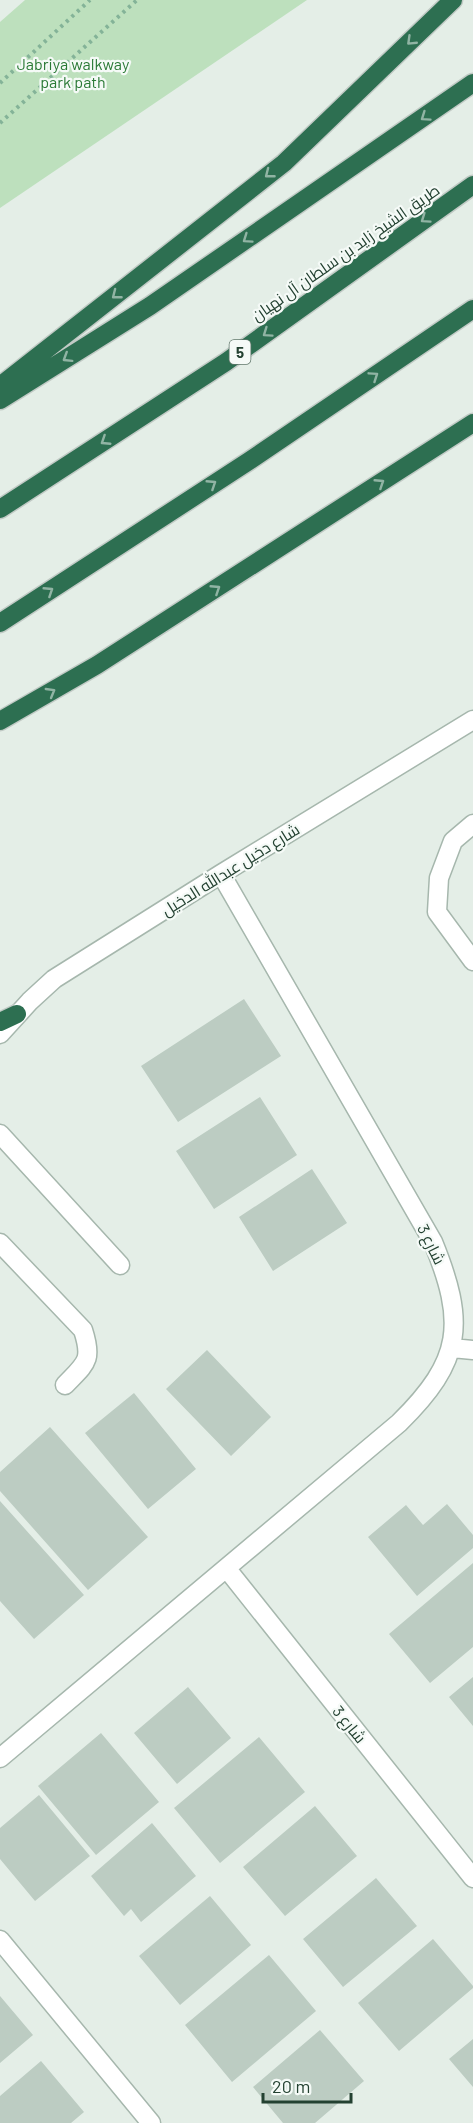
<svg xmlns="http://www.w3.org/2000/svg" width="473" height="2123" font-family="Barlow,Cairo,sans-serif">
<rect width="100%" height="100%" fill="#e4eee7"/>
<!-- green -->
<path fill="#bde0bd" d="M25,0H307L0,208V22Z"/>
<!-- building -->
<path fill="#bcccc2" d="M244,999L281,1056L178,1122L141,1066Z
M260,1097L297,1155L214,1209L176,1151Z
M312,1169L347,1223L273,1271L239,1217Z
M207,1350L271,1417L231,1456L166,1389Z
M134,1393L196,1469L148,1509L85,1433Z
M50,1427L148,1537L88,1590L0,1491V1472Z
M0,1501L84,1595L34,1639L0,1601Z
M447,1504L473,1535V1548L417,1596L368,1537L406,1505L423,1525Z
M473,1563V1647L430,1683L389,1634Z
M473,1677V1726L449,1697Z
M188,1687L231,1738L177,1784L134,1733Z
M101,1733L159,1802L96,1855L38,1786Z
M259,1737L305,1792L220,1863L174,1808Z
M39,1795L90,1856L35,1901L0,1859V1828Z
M315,1806L357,1856L285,1916L243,1867Z
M152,1823L196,1876L141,1922L131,1909L124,1916L91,1876Z
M376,1878L417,1926L343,1987L303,1939Z
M210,1896L251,1945L180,2005L139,1956Z
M433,1939L473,1986V1988L399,2051L358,2003Z
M269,1955L316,2011L232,2082L185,2025Z
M0,1996L33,2035L0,2063Z
M320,2030L364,2081L315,2123H283L253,2087Z
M473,2039V2087L449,2059Z
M41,2061L84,2112L71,2123H0V2096Z"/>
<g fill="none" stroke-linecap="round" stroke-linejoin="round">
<!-- minor casing -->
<g stroke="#a6b7ad" stroke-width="21">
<path id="minor" d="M473,824L453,841L439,878L437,912L473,961
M0,1034L30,1001L54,979L221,874L473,720
M0,1134L120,1265
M0,1243L83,1330C93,1361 86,1363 65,1385
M452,1348L473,1350
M227,1569L473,1878
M0,1758L399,1423C463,1360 466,1323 433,1242L221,874
M0,1940L151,2123"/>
</g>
<!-- highway casing -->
<g stroke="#c1cac5" stroke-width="21">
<path id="highway" d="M0,386L284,163L453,0
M0,400L150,306L473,83
M0,509L226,362L473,185
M0,623L249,461L473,309
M0,721L97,665L473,423
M0,1022L17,1014"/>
</g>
<!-- path -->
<path stroke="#84b398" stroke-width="4" stroke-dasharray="3 4.5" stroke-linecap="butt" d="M0,83L90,0
M0,123L137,0"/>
<!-- minor -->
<use href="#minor" stroke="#fff" stroke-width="18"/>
<!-- highway -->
<use href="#highway" stroke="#2d6f51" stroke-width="18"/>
</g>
<!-- one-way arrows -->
<defs><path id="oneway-chevron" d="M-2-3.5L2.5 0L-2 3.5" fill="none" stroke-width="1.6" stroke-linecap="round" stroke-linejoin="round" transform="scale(1.5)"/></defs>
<g stroke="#91b4a4">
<use href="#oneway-chevron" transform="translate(411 41) rotate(136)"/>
<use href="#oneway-chevron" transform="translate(425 117) rotate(145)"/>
<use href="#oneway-chevron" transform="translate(269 174) rotate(142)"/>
<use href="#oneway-chevron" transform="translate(425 219) rotate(145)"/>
<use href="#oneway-chevron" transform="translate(247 239) rotate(145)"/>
<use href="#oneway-chevron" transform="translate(116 295) rotate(142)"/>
<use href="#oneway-chevron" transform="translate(267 333) rotate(145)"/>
<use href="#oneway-chevron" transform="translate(67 358) rotate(148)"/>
<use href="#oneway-chevron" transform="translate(374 376) rotate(-34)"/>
<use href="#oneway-chevron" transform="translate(105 441) rotate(147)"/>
<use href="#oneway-chevron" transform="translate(380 483) rotate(-33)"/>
<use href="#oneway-chevron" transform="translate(212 484) rotate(-33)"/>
<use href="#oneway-chevron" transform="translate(216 589) rotate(-33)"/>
<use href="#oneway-chevron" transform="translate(49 591) rotate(-33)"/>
<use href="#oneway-chevron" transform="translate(51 692) rotate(-30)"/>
</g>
<g text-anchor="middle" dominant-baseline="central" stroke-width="4.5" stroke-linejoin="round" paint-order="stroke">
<!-- shield labels -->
<rect fill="#f5faf7" stroke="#62786c" stroke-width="1.5" x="229.5" y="340" width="21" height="24" rx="4.5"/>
<g font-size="15" font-weight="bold" fill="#234131">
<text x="240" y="352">5</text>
</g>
<!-- park labels -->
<g font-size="16" fill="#2b7a36" stroke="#f5faf7">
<text x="73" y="63">Jabriya walkway<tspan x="73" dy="18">park path</tspan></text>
</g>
<!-- street labels -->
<g font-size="16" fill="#234131" stroke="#f5faf7">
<text transform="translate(345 252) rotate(-35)">طريق الشيخ زايد بن سلطان آل نهيان</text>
<text transform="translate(230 869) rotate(-32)">شارع دخيل عبدالله الدخيل</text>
<text transform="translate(432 1244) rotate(64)">شارع 3</text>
<text transform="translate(350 1724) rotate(51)">شارع 3</text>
</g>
</g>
<!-- scale -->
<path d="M263 2093v9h88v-9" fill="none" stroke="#234131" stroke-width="3"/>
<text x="272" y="2093" font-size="18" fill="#234131" stroke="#f5faf7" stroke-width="4.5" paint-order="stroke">20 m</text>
</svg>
